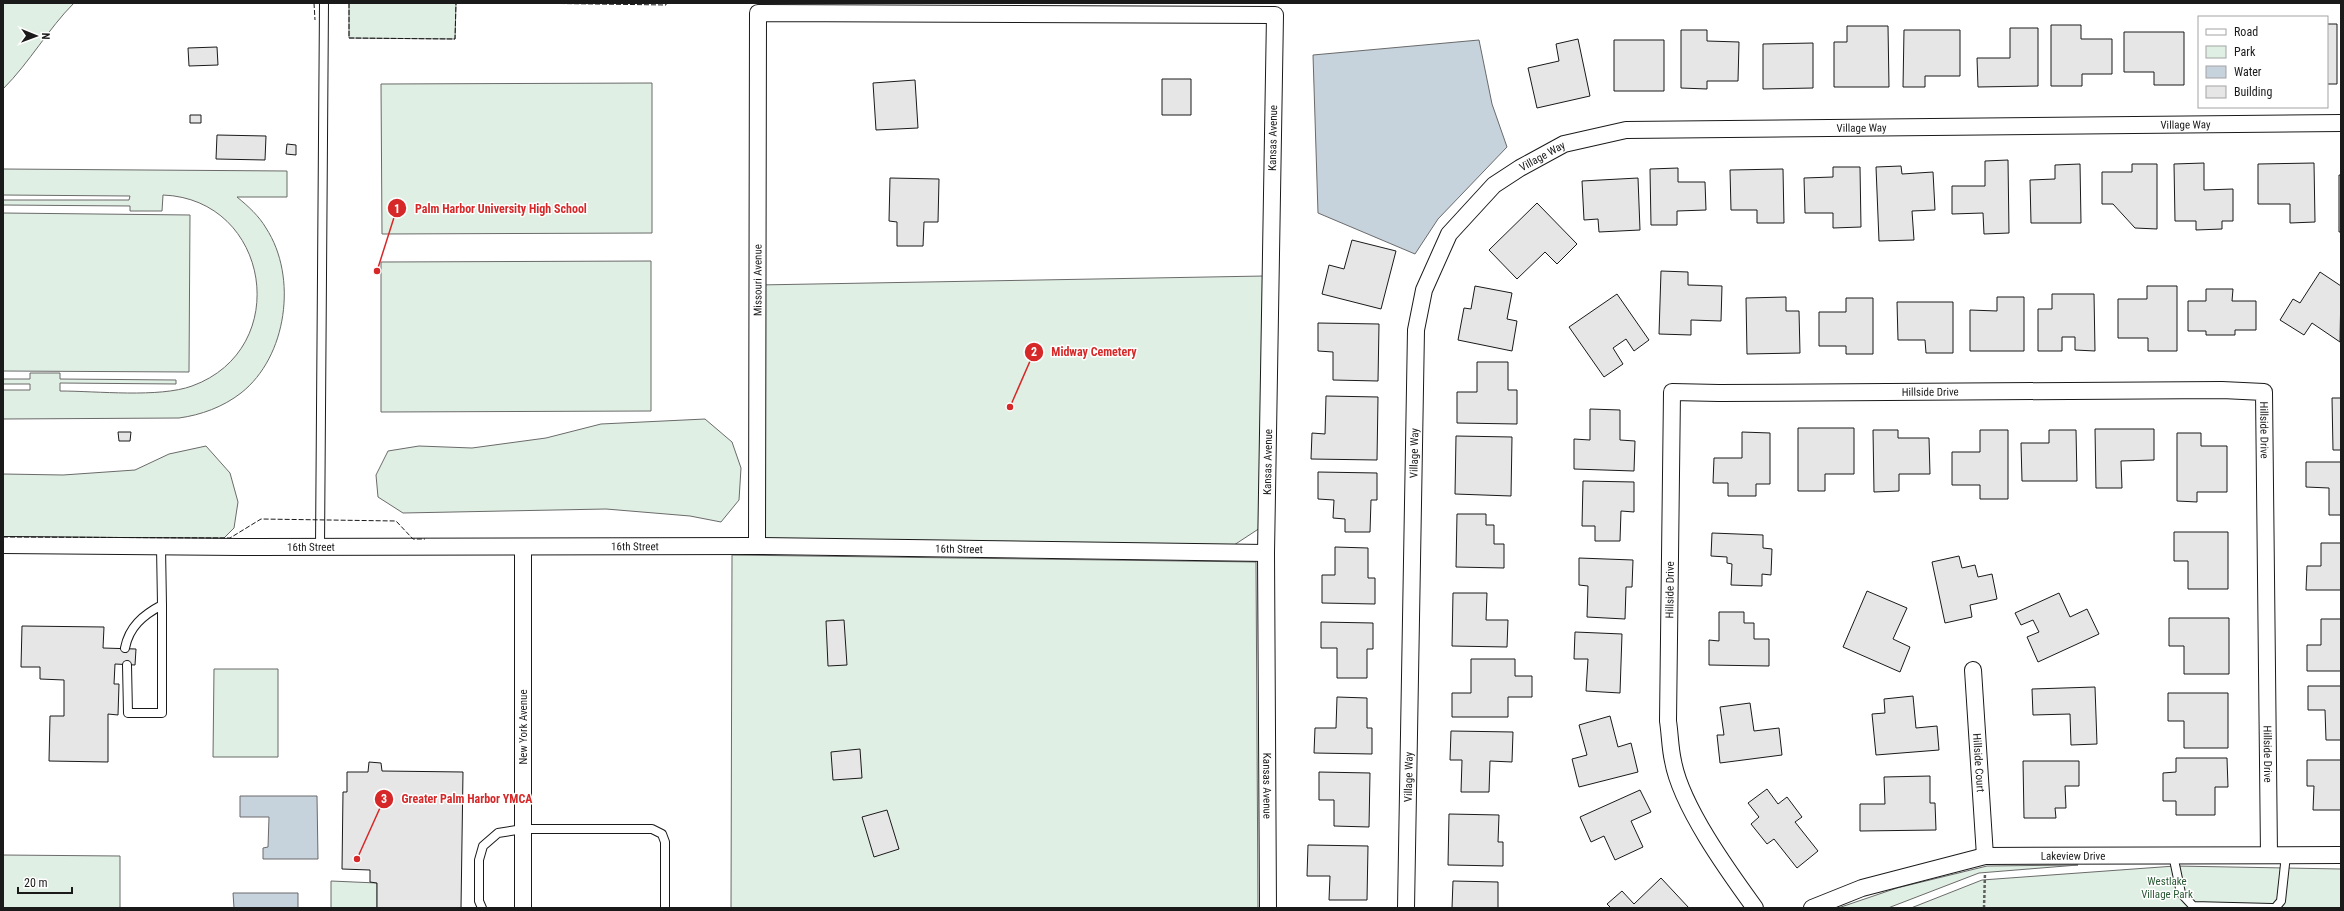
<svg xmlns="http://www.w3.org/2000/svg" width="2344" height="911" font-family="'Roboto Condensed',sans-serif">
<rect width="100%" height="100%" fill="#fff"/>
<!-- green -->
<path fill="#e0efe3" stroke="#6a6a6a" d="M3,3H74C48,29 30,62 3,89Z
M349,3H456L455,39L349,38Z
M652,83V233L382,234L381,84Z
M3,169L287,171V197H237C248,206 259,216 266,228C298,277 287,357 241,393C223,407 201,415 179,418L3,419V390H30V384H3V379H30V373H60V379L176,380V384L60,383V391C97,391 159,398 192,386C294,349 270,199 163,195L162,211H130V206L3,205V200H129L130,196L3,195Z
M3,213L190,215L189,372L3,371Z
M651,261V411L381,412V262Z
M1264,276L1260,528L1231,547L757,540L758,285Z
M705,419L732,442L741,468L739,500L721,522L690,516L606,509L403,513L378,497L376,475L388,451L419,446L472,448L546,438L601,424Z
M206,446L230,473L238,502L234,528L224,538L3,537V474L63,475L135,470L169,454Z
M732,555L1256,562L1258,908H731Z
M214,669H278V757H213Z
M3,855L120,856V908H3Z
M2078,865L1979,873L1888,908H1838L1897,888L1987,866Z
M2175,866L2341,869V908H1911L1982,880Z
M331,881L377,883V908H331Z"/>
<!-- water -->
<path fill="#c6d2dc" stroke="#6a6a6a" d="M1479,40L1492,104L1507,147L1438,219L1415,254L1318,213L1313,55Z
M240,796H317L318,859H263V848L268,847L269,817H240Z
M233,893H298V908H234Z"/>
<!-- building -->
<path fill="#e6e6e6" stroke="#1a1a1a" d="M2327,24H2337V84H2327Z
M2051,25H2081V39H2112V74H2082V86H2051Z
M1847,26H1888L1889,87H1834V42H1847Z
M2010,28H2038V86L1978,87L1977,58H2010Z
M1681,30H1707V41L1739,42L1738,81H1707V89L1681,88Z
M1904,30H1960V76H1925V87H1903Z
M2124,32H2184V85H2154V72H2124Z
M1578,39L1590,96L1537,108L1528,68L1559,61L1556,44Z
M1614,40H1664V91H1614Z
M1813,43V88L1763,89V44Z
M217,47L218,65L189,66L188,48Z
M1162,79H1191V115H1162Z
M915,80L918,128L876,130L873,83Z
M190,115H201V123H190Z
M217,135L266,136L265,160L216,159Z
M287,144L296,145V155L286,154Z
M2008,160L2009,233L1984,234L1983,213L1952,214V186H1985V161Z
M2204,163V190L2233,189V221H2222V229L2196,230V221H2175L2174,164Z
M2314,163L2315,222L2290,223V204H2258V164Z
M2080,164L2081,223H2031L2030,180L2055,179V165Z
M2132,164H2157V229L2135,228L2113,204H2102V172H2132Z
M1901,166L1902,174L1933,172L1935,210L1912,211L1914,240L1879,241L1876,167Z
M1833,167H1860L1861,227L1833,228V213H1805L1804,178L1833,177Z
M1678,168V182H1705L1706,210L1677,211V225H1651L1650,169Z
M1783,169L1784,223H1757V210H1731L1730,170Z
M2339,175H2341V232H2339Z
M890,178L939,179L938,222H924L923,246H897V222L889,221Z
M1638,178L1640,230L1599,232L1598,219L1584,220L1582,181Z
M1537,203L1577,244L1557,264L1545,252L1517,279L1489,250Z
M1352,240L1396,251L1381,309L1322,294L1329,265L1344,269Z
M1661,271L1688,272V285L1722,286L1721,321L1691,320V335L1659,334Z
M2320,272L2341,286L2340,342L2312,323L2304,335L2280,320L2293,299L2300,303Z
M1475,286L1512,293L1507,319L1517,321L1512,351L1458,340L1464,308L1471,309Z
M2147,286H2177V351H2148V338H2118V299H2147Z
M2206,289H2233L2232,301H2256V330H2235V335H2206V331H2188V301H2206Z
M1617,294L1649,340L1634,351L1626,339L1613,348L1623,364L1604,377L1569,327Z
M2052,294H2094L2095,351L2075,350V337H2062V351H2038V309H2052Z
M1786,297V311H1799L1800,353L1747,354L1746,298Z
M1997,297H2024V351H1970V310L1997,311Z
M1846,298H1873V354H1846V346H1819V312H1846Z
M1897,302H1953V353H1926L1925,340H1898Z
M1318,323L1379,324L1378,381L1333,380V352L1318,351Z
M1477,362H1508V390H1517V424L1457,423V392H1477Z
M1326,396L1378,397L1377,460L1311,459L1312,433L1325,434Z
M2332,398H2341V450H2333Z
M1590,409L1620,410V440L1635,441L1634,471L1574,469V439L1590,440Z
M1798,428H1854V474H1825V491H1798Z
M2095,429H2154V460L2121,461L2122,488H2096Z
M1873,430H1898V438H1929L1930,474H1899V491L1874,492Z
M1980,430H2008V499H1980V485H1952V452H1980Z
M2049,430H2076L2077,481H2022L2021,443H2049Z
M118,432H131L130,441H119Z
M1742,432L1770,433V484H1756V496H1728V483H1713L1714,458H1742Z
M2177,433H2201V446H2227V492H2197V502L2177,501Z
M1456,436L1512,437L1511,496L1455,494Z
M2306,462H2341V515H2329V488L2306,487Z
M1318,472L1377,473V500H1371L1370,532H1345V519L1333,518L1334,500L1318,499Z
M1583,481L1634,482V512L1621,511L1620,541H1595V526H1582Z
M1457,514H1486V525H1494V544H1504V568L1456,567Z
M2174,532H2228V589H2188V561H2174Z
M1712,533L1763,535V548L1772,549L1771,575L1762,574V586L1731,585L1732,564L1727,563V557L1711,556Z
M2321,543H2341V590H2306L2307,566H2321Z
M1335,547L1368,548V578H1375V604L1322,603V575H1335Z
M1959,556L1962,568L1975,565L1978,577L1992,574L1997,599L1970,605L1972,617L1945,623L1932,562Z
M1579,558L1633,560L1632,587H1626L1625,619L1587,617L1588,586L1579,585Z
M1867,591L1907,608L1893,639L1910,647L1900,672L1843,647Z
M1453,593H1487L1486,620H1508L1507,647L1452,646Z
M2059,593L2070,617L2087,609L2099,634L2038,662L2027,637L2039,632L2033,620L2021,625L2015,613Z
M1719,612H1744V623H1754V639H1769V666L1709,665V640L1719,641Z
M2169,618H2229V674H2184V646H2169Z
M2321,619H2341V671H2307V645H2321Z
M844,620L847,665L828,666L826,621Z
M1321,622L1373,623V649H1367V678H1337V648H1321Z
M22,626L104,627L103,648L136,649L135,665L115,664L114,684H119L118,715L108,714V762L49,761L50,716H64V680L40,679V667H21Z
M1575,632L1622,634L1620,693L1586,691L1588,659H1574Z
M1471,659H1515V676H1532V697H1508V717H1452V693H1471Z
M2308,686H2341V740H2326L2325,710H2308Z
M2095,687L2097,744L2071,745L2070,714L2033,715L2032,689Z
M2168,693H2228V748H2184V721H2168Z
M1913,696L1916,728L1937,726L1939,750L1876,755L1872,714L1885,713L1884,699Z
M1337,697L1367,698V728H1372V754L1314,753L1315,728H1336Z
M1750,703L1754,731L1779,728L1782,755L1720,763L1717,735H1724L1720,707Z
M1610,716L1618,747L1631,743L1638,772L1579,787L1572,759L1587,755L1579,725Z
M1451,731L1513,732L1512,762L1490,761L1489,792H1461L1462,760H1450Z
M860,749L862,778L833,780L831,752Z
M2176,758H2227L2228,787H2215V815H2176V801H2163V773L2176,772Z
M2307,760H2341V810H2313L2314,786H2307Z
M2023,761H2079V786H2065L2066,808H2055L2056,818H2024Z
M369,762L381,763L382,771L463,772L461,908H377V883L370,882V870L342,869L343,792H347V772H368Z
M1319,772L1370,773L1369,827L1334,826V800H1319Z
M1930,776V803H1935L1936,830L1860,831V804H1885L1884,777Z
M1767,789L1778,804L1787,797L1802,817L1795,822L1818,851L1797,868L1774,839L1767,844L1751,824L1759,817L1748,803Z
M1640,790L1651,812L1631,821L1643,847L1615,860L1604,836L1591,842L1580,817Z
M887,810L899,849L874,857L862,817Z
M1449,814L1499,815L1498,842H1503V866L1448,865Z
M1308,845L1368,846L1367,900H1329L1330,876H1307Z
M1661,878L1689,908H1611L1607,904L1622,891L1634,904Z
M1453,881L1498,882V908H1452Z"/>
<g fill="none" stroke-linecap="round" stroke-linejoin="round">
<!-- service casing -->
<g stroke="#1a1a1a" stroke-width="10">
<path id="service" d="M161,547L162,605
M320,547L324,3
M125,648C129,627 143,615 162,605V713H128L127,665
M2173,855L2181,893L2193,906L2272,908
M482,908L479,901V860L483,846L498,833L523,829H652L662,834L665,842V908
M2275,908L2281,901L2286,855"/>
</g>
<!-- minor casing -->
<g stroke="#1a1a1a" stroke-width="18">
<g id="minor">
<path id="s1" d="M3,545L240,547L757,546L1266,553"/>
<path id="s2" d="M757,546L758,13L1275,15L1266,553L1268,908"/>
<path id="s3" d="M1973,670L1985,856"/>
<path d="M523,908V547"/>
<path id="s4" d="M1406,908L1416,330L1424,290L1449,234L1494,185L1520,168L1564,144L1626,130L2341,123"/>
<path id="s5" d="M1755,908C1728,871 1681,806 1673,761C1670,748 1670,734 1668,721L1672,392L1719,393L2222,390L2264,392L2269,855"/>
<path id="s6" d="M1812,908L1862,888L1985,856L2341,855"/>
</g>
</g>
<!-- path -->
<path stroke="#5f5f5f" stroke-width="2.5" stroke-dasharray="3 2" stroke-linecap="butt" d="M1984,908L1985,873"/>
<!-- service -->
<use href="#service" stroke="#fff" stroke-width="8"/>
<!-- minor -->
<use href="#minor" stroke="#fff" stroke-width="16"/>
<!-- fence -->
<path stroke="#1a1a1a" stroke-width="1" stroke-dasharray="5 2" stroke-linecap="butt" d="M314,3L315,20
M349,3V38L455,39L456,3
M525,3L666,5V3
M3,537L230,538L261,519L396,521L413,539H425"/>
</g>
<g text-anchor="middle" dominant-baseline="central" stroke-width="3" stroke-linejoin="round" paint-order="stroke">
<!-- street labels -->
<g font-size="11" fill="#1a1a1a" stroke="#fff">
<text stroke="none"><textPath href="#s4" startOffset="1451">Village Way</textPath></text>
<text stroke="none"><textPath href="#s4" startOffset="1127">Village Way</textPath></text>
<text transform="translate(1273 138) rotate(-89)">Kansas Avenue</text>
<text stroke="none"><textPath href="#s4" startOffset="803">Village Way</textPath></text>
<text stroke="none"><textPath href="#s2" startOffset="266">Missouri Avenue</textPath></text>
<text stroke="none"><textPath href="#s5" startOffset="797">Hillside Drive</textPath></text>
<text stroke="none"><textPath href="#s5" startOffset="1169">Hillside Drive</textPath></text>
<text stroke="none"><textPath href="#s4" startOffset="455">Village Way</textPath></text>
<text transform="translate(1268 462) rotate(-89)">Kansas Avenue</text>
<text stroke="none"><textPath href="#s1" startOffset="632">16th Street</textPath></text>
<text stroke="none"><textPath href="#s1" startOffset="308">16th Street</textPath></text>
<text stroke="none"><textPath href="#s1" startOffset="956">16th Street</textPath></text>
<text stroke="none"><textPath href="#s5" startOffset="341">Hillside Drive</textPath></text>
<text transform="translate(523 727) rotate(-90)">New York Avenue</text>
<text stroke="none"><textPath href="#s5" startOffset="1493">Hillside Drive</textPath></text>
<text stroke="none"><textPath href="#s3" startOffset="93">Hillside Court</textPath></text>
<text stroke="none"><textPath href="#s4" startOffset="131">Village Way</textPath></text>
<text stroke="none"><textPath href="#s2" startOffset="1821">Kansas Avenue</textPath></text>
<text stroke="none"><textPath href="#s6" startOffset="269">Lakeview Drive</textPath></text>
</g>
<!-- park labels -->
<g font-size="11" fill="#2b5a34" stroke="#fff">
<text x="2167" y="881">Westlake<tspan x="2167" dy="13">Village Park</tspan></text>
</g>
</g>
<!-- callouts -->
<path fill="none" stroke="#d62828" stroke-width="1.5" d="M377 271L397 208M1010 407L1034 352M357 859L384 799"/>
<g fill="#d62828" stroke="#fff" stroke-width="1.5">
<circle cx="377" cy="271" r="4"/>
<circle cx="1010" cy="407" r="4"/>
<circle cx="357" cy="859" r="4"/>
<circle cx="397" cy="208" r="10"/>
<circle cx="1034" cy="352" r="10"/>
<circle cx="384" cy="799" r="10"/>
</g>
<g font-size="12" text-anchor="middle" font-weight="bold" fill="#fff">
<text x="397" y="213">1</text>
<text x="1034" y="356">2</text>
<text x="384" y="803">3</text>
</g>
<g font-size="12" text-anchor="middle" font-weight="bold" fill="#d62828" stroke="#fff" stroke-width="3" stroke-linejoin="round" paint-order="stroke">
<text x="501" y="213">Palm Harbor University High School</text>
<text x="1094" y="356">Midway Cemetery</text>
<text x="467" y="803">Greater Palm Harbor YMCA</text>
</g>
<!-- border -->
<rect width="2344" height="911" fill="none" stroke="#1a1a1a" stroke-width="8"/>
<!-- legend -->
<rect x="2198" y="16" width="130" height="92" fill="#ffffff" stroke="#a3a3a3"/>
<rect x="2206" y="29" width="20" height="6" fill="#ffffff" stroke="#a3a3a3"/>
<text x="2234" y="36" font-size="12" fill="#1a1a1a">Road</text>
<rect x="2206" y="46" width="20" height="12" fill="#e0efe3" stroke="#a3a3a3"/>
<text x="2234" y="56" font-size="12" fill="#1a1a1a">Park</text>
<rect x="2206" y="66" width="20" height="12" fill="#c6d2dc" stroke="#a3a3a3"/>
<text x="2234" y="76" font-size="12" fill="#1a1a1a">Water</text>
<rect x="2206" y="86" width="20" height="12" fill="#e6e6e6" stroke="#a3a3a3"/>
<text x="2234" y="96" font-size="12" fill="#1a1a1a">Building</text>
<!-- north arrow -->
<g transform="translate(36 36) rotate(91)" stroke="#ffffff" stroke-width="3" paint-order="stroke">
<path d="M0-3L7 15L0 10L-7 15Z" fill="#1a1a1a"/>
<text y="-6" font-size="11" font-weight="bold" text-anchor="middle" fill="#1a1a1a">N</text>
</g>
<!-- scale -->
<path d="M18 887v6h54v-6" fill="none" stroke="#1a1a1a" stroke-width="2"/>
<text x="24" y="887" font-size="12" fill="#1a1a1a" stroke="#ffffff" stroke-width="3" paint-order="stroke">20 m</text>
</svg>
